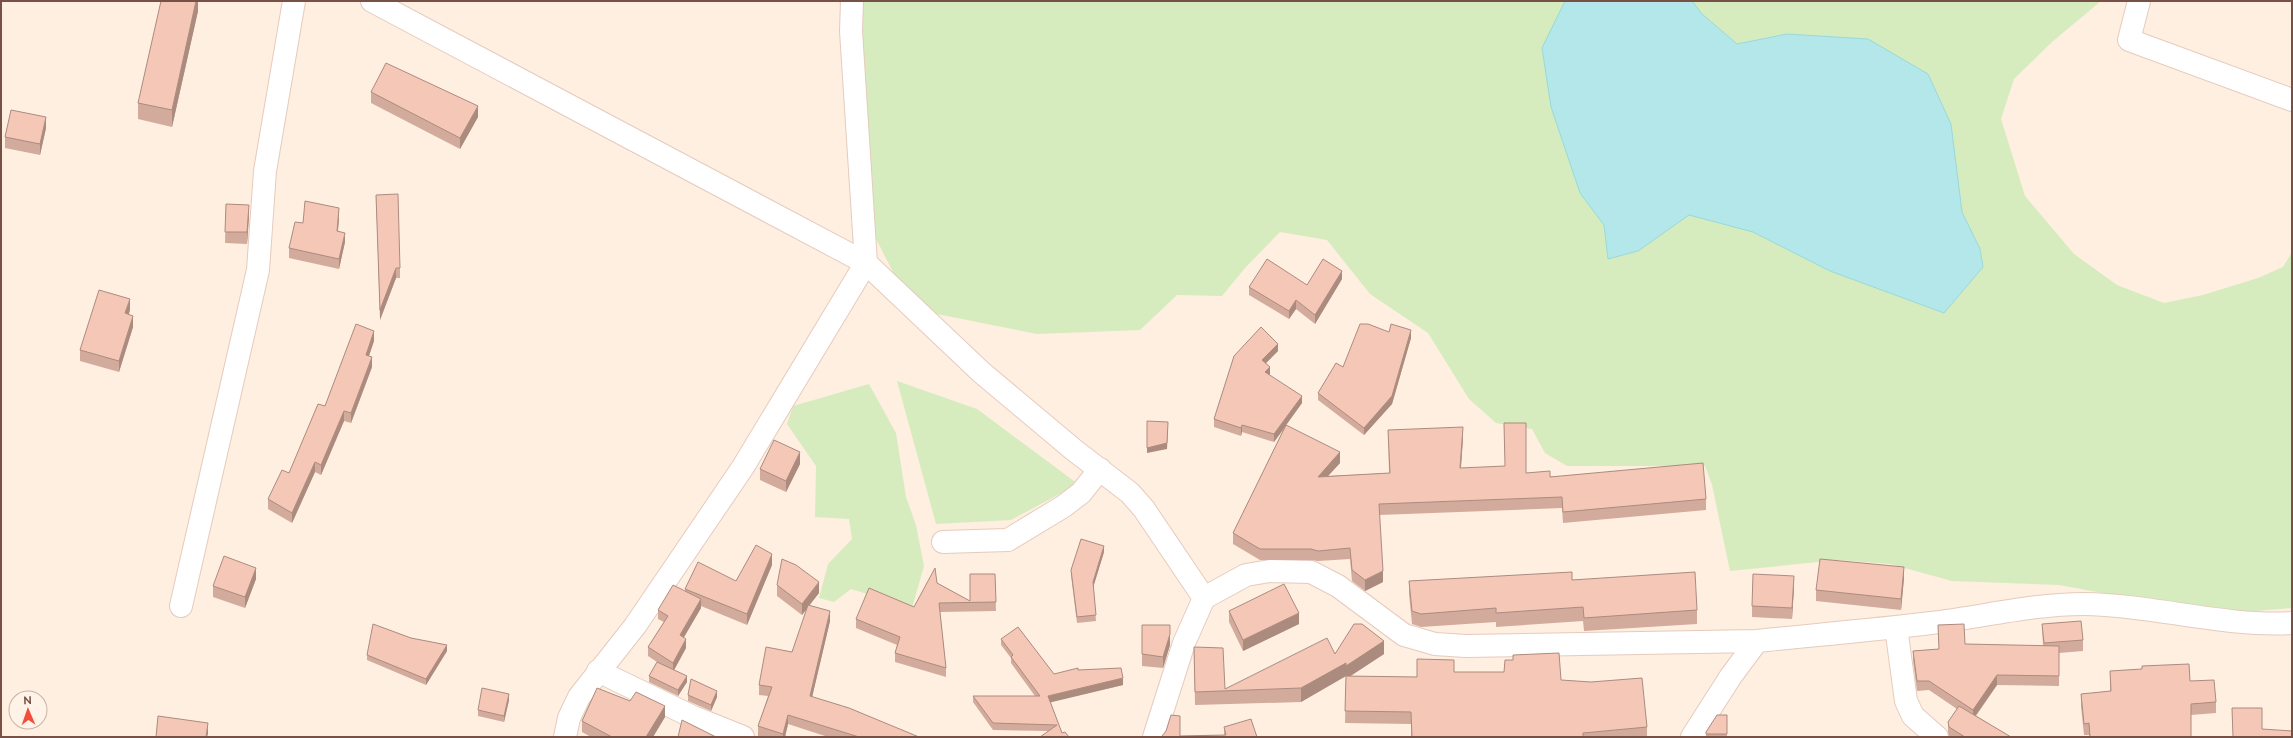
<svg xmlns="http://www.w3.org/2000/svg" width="2293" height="738" font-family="Raleway,sans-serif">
<rect width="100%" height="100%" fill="#feefe0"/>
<!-- green -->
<path fill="#d6ecbe" d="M839,1H2101L2052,42L2014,79L2001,119L2025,196L2074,254L2117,285L2164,303L2203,295L2258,278L2283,267L2292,252V608L2219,614L2059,585L1952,581L1890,564L1838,560L1730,571L1712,485L1705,466H1567L1545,453L1532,429L1496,423L1469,399L1428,333L1370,294L1327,240L1280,232L1245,268L1222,296L1177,295L1140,330L1037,334L937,314L896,278L869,225L867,106Z
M897,381L977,409L1078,484L1011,520L936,524Z
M869,384L896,433L906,497L916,525L924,566L912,608L851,589L834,602L819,598L828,564L852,539L849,519L815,517L816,466L787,424L793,406Z"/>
<!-- water -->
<path fill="#b3e7e9" stroke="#99d9db" d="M1565,1H1692L1702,14L1737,44L1787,34L1868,39L1928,74L1951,124L1962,212L1980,249L1983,267L1944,313L1830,271L1753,232L1689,215L1638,251L1608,259L1604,225L1580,193L1551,107L1542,48Z"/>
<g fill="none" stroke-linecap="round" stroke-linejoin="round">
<!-- minor casing -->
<g stroke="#e5cbbe" stroke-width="24">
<path id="minor" d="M372,1L866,263L743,467L635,626L579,697L569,718L565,737
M852,1L851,31L866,263L981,372L1074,450L1130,493L1144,509L1204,598
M2139,1L2129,40L2292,100
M943,542L1008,540L1064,506L1081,493L1100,469
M181,606L258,270L265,171L294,1
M1896,627L1906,701L1913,716L1937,737
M598,671L693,717L743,737
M1154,737L1184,643L1204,598L1246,575L1270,571L1311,572L1338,586L1404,635L1435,644L1466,646L1757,641
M1692,737L1731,676L1757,641C1815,635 1873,630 1931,623C1982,617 2032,604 2084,604C2154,605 2222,627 2292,623"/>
</g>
<!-- minor -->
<use href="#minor" stroke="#fff" stroke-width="22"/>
</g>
<!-- wall -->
<path fill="#d3ab9d" d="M198,1V11L172,127L138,119V103Z
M371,92L478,117L460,149L371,103Z
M46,128L40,155L5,148V137Z
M376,195L400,268V278H396L380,320Z
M226,204L249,216L247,244L225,243Z
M339,218L338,231L345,242L339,269L289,258V248L303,223Z
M1342,279L1315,324L1296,309L1289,319L1249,295V287L1307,285Z
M130,310L129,314L133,327L119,372L80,361V350Z
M1389,332L1411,338L1392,404L1364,435L1318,400V393L1343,367Z
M374,341L369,356L372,367L351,423L344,421L321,475L315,472L292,523L268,509V499L289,473L325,406Z
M1278,351L1266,363L1270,374L1269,375L1302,403L1286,425L1340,463L1328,476L1389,473L1388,430L1463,438L1461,468L1526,473L1706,499V510L1563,523L1562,508L1379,515L1383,582L1365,591L1352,581L1350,559L1318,561L1311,560H1260L1233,544V533L1284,429L1274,442L1242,432L1241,436L1214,427V419L1234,356Z
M800,464L786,492L760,480V469Z
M1104,552L1093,587L1096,621L1077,623L1071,575V570Z
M772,565L747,625L701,606V608L684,637L686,648L674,670L687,682L678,696L649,682V676L660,664L648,656V647L664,622L658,619V610L685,591V589L736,581Z
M995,574L996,611L940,612L946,668V677L895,662V653L897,645L856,628V619L914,607L937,583L970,601Z
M1904,578L1901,610L1816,601V590Z
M256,579L245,608L213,597V586Z
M1572,580L1697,610V624L1584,631L1583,621L1496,627V622L1421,627L1412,624L1409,594V581Z
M777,585L819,593L809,605L830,621L812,697L919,737H828L788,724L785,737H761L758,736V726L768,696L759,695V685L792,652L808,607L802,615L777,596Z
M1794,587L1792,619L1752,617V606Z
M1229,611L1299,624L1243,651L1229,622Z
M2042,624L2083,640V651L2059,653V686L1997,685L1976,716L2011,737H1949L1948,732V722L1957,709L1929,690L1917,691L1913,661V651L1939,649L1938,625L1965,644L2043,646Z
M1142,625L1170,645L1163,668L1142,666Z
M411,638L447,651L426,685L367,660V655Z
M1001,639L1054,674L1078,670L1123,685L1050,702L1062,733L1069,737L1048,731L993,730L973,702V696H1035L1011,663V658L1001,645Z
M1194,647L1225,689L1335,654H1384L1350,676L1417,677L1454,672L1561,680L1647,727V737H1411V724L1345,723L1346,676L1301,702L1195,705Z
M2110,671L2190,681L2216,702V713L2191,715V737H2089V735H2084L2081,706V694L2110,691Z
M688,695L717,697L711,711L688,701Z
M509,700L504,722L478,716V710Z
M1727,715V737H1706V732Z
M665,717L653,737H591L582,732V721Z
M1180,726V736L1224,735V727L1257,737H1161Z"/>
<!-- shaded-wall -->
<path fill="#ac8b7f" d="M196,1H198V11L172,127V110Z
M478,106V117L460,149V138Z
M46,117V128L40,155V144Z
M249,205V216L247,244V232Z
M339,208V218L337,241V231Z
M345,233V242L339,269V259Z
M396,268V278L380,320V310Z
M1342,271V279L1315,324V315Z
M130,299V310L125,324V313Z
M1296,300V309L1289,319V311Z
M133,316V327L119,372V361Z
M1411,330V338L1392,404L1364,435V428Z
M374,331V341L366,364V355Z
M1278,344V351L1262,367V360Z
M372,357V367L351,423V413Z
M1270,367V374L1265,380V372Z
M1302,396V403L1274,442V434Z
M344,411V421L321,475V465Z
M1242,425V432L1241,436V428Z
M1463,427V438L1460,479V468Z
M1168,428L1167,449L1147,453V448Z
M800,452V464L786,492V481Z
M1340,452V463L1318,487V477Z
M315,462V472L292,523V513Z
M1104,546V552L1093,588V582Z
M772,554V565L747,625V614Z
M1904,567V578L1901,610V599Z
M256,568V579L245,608V597Z
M1383,571V582L1365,591V580Z
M1794,576V587L1792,619V608Z
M819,582V593L802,615V604Z
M701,599V608L680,644V635Z
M830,611V621L810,706V696Z
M1299,613V624L1243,651V640Z
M1170,634V645L1163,668V657Z
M686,639V648L673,672V663Z
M1384,641V654L1346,679V676L1301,702V688Z
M447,645V651L426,685V679Z
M1997,675V685L1973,719V710Z
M687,676V682L678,696V690Z
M1123,678V685L1048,703V696Z
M717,691V697L711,711V705Z
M509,694V700L504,722V716Z
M665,706V717L653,737H646Z
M788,715V724L785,737H783V734Z
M208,723V734L207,737H206Z"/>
<!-- building -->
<path fill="#f5c7b6" stroke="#ac8b7f" d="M161,1H196L172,110L138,103Z
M386,63L478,106L460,138L371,92Z
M11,110L46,117L40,144L5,137Z
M398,194L400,268H396L380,310L376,195Z
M305,201L339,208L337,231L345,233L339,259L289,248L295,222L303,223Z
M226,204L249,205L247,232H225Z
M1267,259L1307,285L1323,259L1342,271L1315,315L1296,300L1289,311L1249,287Z
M99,290L130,299L125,313L133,316L119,361L80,350Z
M356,324L374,331L366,355L372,357L351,413L344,411L321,465L315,462L292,513L268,499L282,470L289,473L318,404L325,406Z
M1360,324H1368L1389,332L1391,324L1411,330L1392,396L1364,428L1318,393L1336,363L1343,367Z
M1261,327L1278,344L1262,360L1270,367L1265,372L1302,396L1274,434L1242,425L1241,428L1214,419L1234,356Z
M1147,421L1168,422L1167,443L1147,448Z
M1504,423H1526V473L1550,471V477L1703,463L1706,499L1563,512L1562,497L1379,504L1383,571L1365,580L1352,570L1350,548L1318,551L1311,549H1260L1233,533L1286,425L1340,452L1318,477L1390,473L1388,430L1463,427L1460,468L1505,466Z
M774,440L800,452L786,481L760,469Z
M1081,539L1104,546L1093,582L1096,615L1077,617L1071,570Z
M756,545L772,554L747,614L685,589L698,562L736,581Z
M224,556L256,568L245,597L213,586Z
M782,559L796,565L819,582L802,604L777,585Z
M1820,559L1904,567L1901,599L1816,590Z
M935,568L937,583L970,601V574H995L996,602L939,603L946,668L895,653L900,637L856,619L869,588L914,607Z
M1572,572V580L1695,572L1697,610L1584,618L1583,607L1496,613V608L1421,614L1412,611L1409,581Z
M1753,574L1794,576L1792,608L1752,606Z
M1284,584L1299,613L1243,640L1229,611Z
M673,585L701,599L680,635L686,639L673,663L648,647L668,616L658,610Z
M808,605L830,611L810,696L849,708L919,737H859L788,715L783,734L758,726L772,687L759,685L766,647L792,652Z
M2081,621L2083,640L2044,643L2042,624Z
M373,624L411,638L447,645L426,679L367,655Z
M1354,624H1362L1384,641L1346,666V663L1301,688L1195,692L1194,647L1223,648L1225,689L1327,638L1335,654Z
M1964,624L1965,644L2059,646V676L1997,675L1973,710L1929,681H1917L1913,651L1939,649L1938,625Z
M1142,625H1170V634L1163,657L1142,654Z
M1018,627L1054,674L1078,668V670L1121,668L1123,678L1048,696L1062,733L1065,732L1069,737H1040L1057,725L993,723L973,696H1040L1011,657L1013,655L1001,639Z
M1559,653L1561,680L1591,682L1642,678L1647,727L1583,733V737H1412L1411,712L1345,711L1346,676L1417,677V659L1454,660V672H1504L1505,660H1513V655Z
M657,662L687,676L678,690L649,676Z
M2189,664L2190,681L2214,680L2216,702L2191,704V737H2090L2089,723L2084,724L2081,694L2111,691L2110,671L2142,669V666Z
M691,679L717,691L711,705L688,695Z
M482,688L509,694L504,716L478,710Z
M597,688L630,701L636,692L665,706L646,737H612L582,721Z
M1959,706L2011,737H1965L1949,727L1948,722Z
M2232,708H2262V729L2292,731V737H2233Z
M1171,715L1180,716V736L1226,735L1224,727L1251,719L1257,737H1161L1162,736L1166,731Z
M1717,715H1727V734H1706V732Z
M158,716L208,723L206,737H156Z
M682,720L716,737H678Z"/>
<!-- border -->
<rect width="2293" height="738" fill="none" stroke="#775146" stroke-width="4"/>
<!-- north arrow -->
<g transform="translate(28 710) rotate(358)"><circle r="19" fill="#fff3e8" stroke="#c9b2a7"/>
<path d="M0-3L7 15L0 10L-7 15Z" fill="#f24e3b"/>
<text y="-6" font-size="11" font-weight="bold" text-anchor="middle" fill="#775146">N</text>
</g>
</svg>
